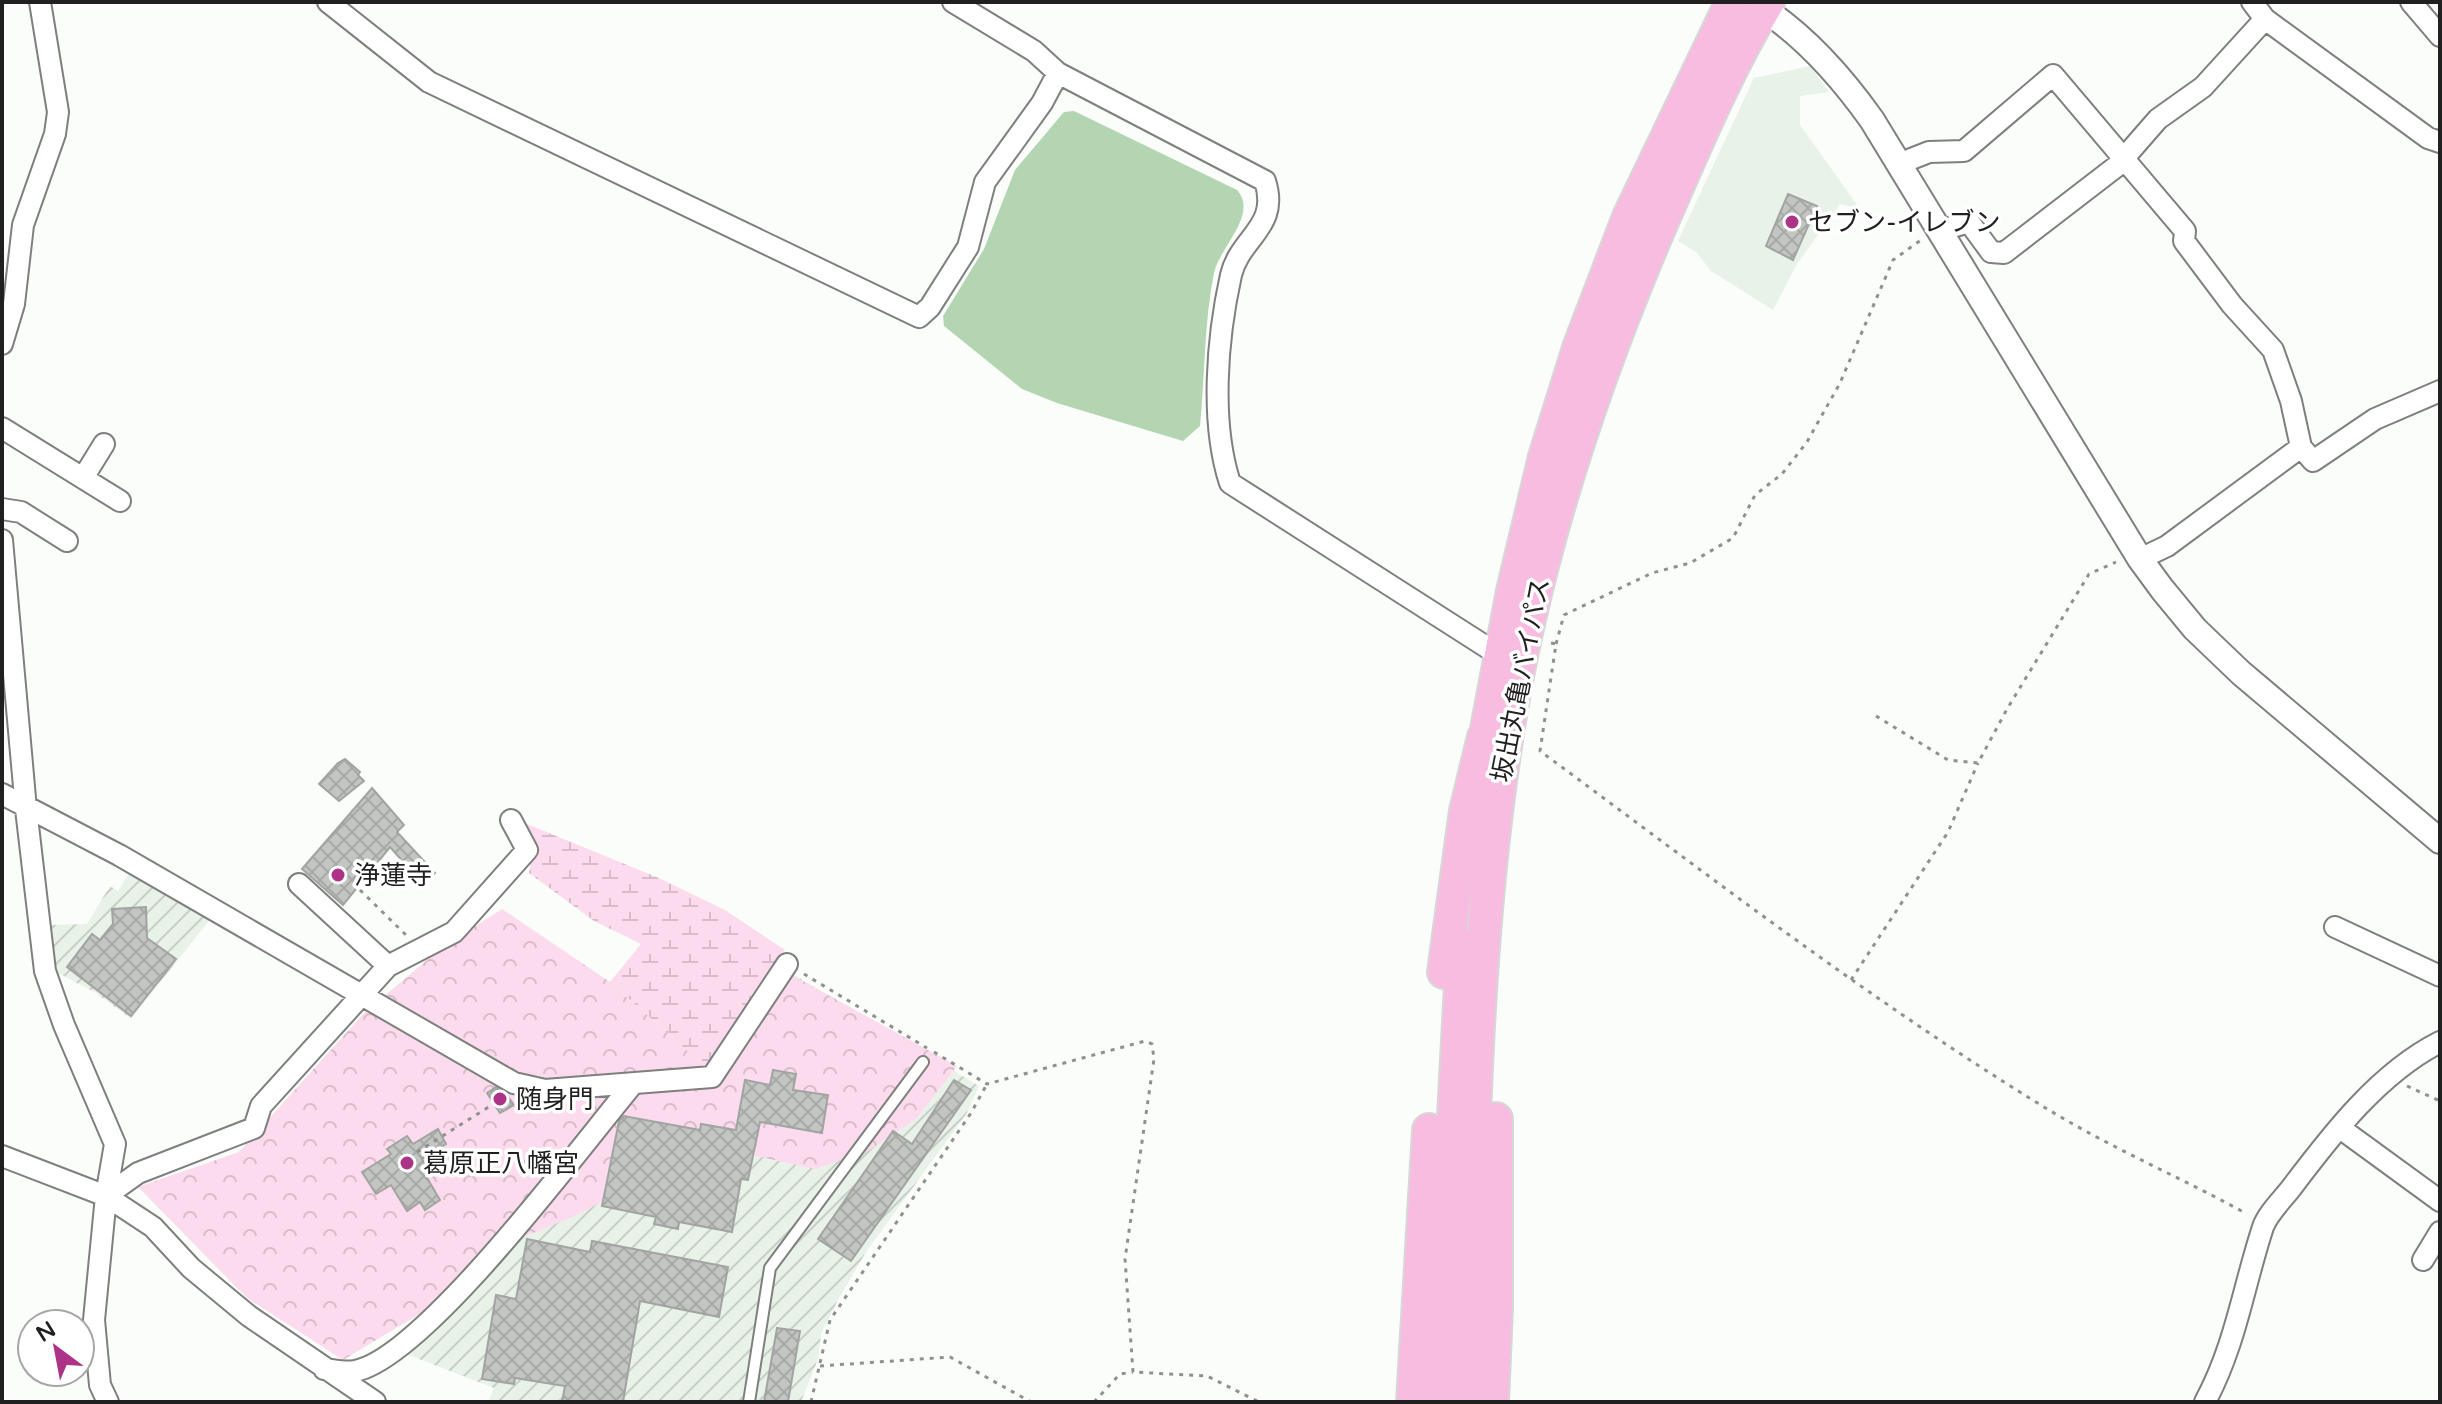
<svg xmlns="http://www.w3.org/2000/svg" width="2442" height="1404" font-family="'Varela Round','Noto Sans JP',sans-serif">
<defs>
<pattern id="industrial-furrows" width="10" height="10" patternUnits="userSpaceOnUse" patternTransform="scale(2)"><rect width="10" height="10" fill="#e9f2e8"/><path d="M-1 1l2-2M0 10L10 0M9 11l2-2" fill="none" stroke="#c7cfc7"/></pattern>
<pattern id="forest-crowns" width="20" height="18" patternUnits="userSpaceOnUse" patternTransform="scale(2)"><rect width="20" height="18" fill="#fddbee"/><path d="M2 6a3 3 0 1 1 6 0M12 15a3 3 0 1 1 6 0" fill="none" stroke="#d8bccc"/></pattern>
<pattern id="wetland-marsh" width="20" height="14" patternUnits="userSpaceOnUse" patternTransform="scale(2)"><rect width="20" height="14" fill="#fddbee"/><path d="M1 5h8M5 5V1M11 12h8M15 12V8" fill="none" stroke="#d8bccc"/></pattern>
<pattern id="building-cross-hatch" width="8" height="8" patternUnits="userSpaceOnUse" patternTransform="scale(2)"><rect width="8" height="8" fill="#c2c5c2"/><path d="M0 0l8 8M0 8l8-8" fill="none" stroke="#a6a9a6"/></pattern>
</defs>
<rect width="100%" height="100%" fill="#fafdf9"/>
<!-- built -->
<path fill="#e9f2e8" d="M1810,66L1829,92L1800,96V125L1860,209L1840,204L1797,264L1773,310L1711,271L1696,252L1678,241L1754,78Z"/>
<!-- industrial -->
<path fill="url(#industrial-furrows)" d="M129,874L212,917L131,1019L96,993L54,971L49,925L87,924L110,886L118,891Z
M793,974L979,1086L967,1113L866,1252L838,1300L821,1334L818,1359L801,1402H488L494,1388L401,1352L635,1092L717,1084Z"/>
<!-- forest -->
<path fill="url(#forest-crowns)" d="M502,909L610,982L708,1069L790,974L957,1066L917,1118L868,1151L815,1169L720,1148L664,1169L577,1215L485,1253L423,1312L343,1360L247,1298L138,1187L239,1152L364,1013L439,950Z"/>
<!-- wetland -->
<path fill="url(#wetland-marsh)" d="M522,822L659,878L725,910L785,950L708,1069L610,982L641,944L594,921L529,873L533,849Z"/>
<!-- water -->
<path fill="#b4d5b2" d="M1074,111L1237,190C1259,214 1219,248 1214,273C1204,322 1205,376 1200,426L1183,441L1057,403L1022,389L944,326L943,316L984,249L1015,170L1064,112Z"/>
<!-- building -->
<path fill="url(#building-cross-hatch)" stroke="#a1a4a1" stroke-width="2" d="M1788,194L1817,206L1793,260L1766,246Z
M345,759L360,772L358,775L364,781L339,801L319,784L338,763Z
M372,788L404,825L397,832L435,873L423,884L390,847L343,905L302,869Z
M146,907L147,938L176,959L131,1016L67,967L92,934L100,940L113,924L112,909Z
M773,1070L796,1074L793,1090L828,1095L822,1133L760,1122L748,1180L741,1179L732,1232L679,1222L678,1229L654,1224L656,1217L602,1206L619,1121L624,1116L700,1130L701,1124L736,1130L745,1080L770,1085Z
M954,1080L971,1090L851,1261L818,1239L893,1131L912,1144Z
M496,1087L506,1094L514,1105L500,1113L487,1093Z
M438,1129L446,1144L422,1159L428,1168L423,1171L440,1200L425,1210L420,1202L407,1211L391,1185L376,1194L362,1172L391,1154L387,1149L407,1136L413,1144Z
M527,1239L590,1252L592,1241L728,1267L719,1317L640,1301L623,1402H562L565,1386L515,1378L514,1384L482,1379L496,1295L516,1299Z
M777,1328L800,1331L788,1402H764Z"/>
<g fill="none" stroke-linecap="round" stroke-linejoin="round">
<!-- service casing -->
<g stroke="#7d807d" stroke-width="14">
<path id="service" d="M749,1402L770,1268L923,1062"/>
</g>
<!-- minor casing -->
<g stroke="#7d807d" stroke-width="24">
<path id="minor" d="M328,2L429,82L919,317L930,307L968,247L985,182L1042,103L1058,73
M953,2L1034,51L1058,73L1265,181C1280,227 1240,237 1231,275C1217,338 1210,422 1230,483L1499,655
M2252,2L2265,19L2428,138L2440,142
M2411,2L2440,36
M1901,163L1929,152L1964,151L2053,75L2185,231L2184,241L2232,305L2273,350L2291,401L2301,447L2313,461L2375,419L2440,391
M1939,231L1969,222L1991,252L2004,253L2117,166L2158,119L2203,87L2265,19
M2,344L14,304L23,225L55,134L58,112L40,2
M2,428L120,501
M83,478L104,444
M2,509L21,512L67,541
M2,540L26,809L45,971L64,1025L115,1144L106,1196L94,1320L100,1385L108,1402
M2140,559L2167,546L2301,447
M2,794L119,855L514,1083L545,1090L712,1077L787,964
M299,884L388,966
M2335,927L2440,976
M2340,1128L2440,1201
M2,1156L106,1196L153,1227L191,1268L249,1316L375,1402
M106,1196L138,1173L254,1128L261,1106L388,966L454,932L527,850L511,820
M2423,1260L2440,1232
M324,1369C333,1370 346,1373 355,1371C424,1358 581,1146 632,1085
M2205,1402C2236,1344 2243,1288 2263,1227C2268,1213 2283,1199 2292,1187C2332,1134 2379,1073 2440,1042"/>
</g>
<!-- tertiary casing -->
<g stroke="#7d807d" stroke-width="28">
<path id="tertiary" d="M1752,2C1800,30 1840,75 1872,120L2140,559L2162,589L2195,629L2241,673L2440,841"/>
</g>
<!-- trunk casing -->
<g stroke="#d7d7d7" stroke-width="36">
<path id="trunk" d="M1484,745L1513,591L1545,457L1579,348L1629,217L1732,2
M1444,972L1466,811L1484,737
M1413,1402L1429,1130
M1439,1402L1463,946
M1465,1402C1473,1182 1472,959 1506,740C1535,548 1599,362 1678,185C1705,123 1733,60 1768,2
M1492,1402L1496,1308V1119"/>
</g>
<!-- path -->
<path stroke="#8f918e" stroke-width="3" stroke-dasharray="4 6" stroke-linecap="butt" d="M1551,643L1556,644L1540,751C1707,874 1872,1002 2049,1110C2113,1149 2182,1178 2247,1214
M1556,644L1564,615L1652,573L1690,563L1733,538L1755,495L1782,474L1807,442L1840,383L1893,260L1921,240
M1876,716L1948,760L1978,763L2007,709L2089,574L2116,562
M360,890L406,935
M804,974L927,1048
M1851,980L1948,832L1978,763
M934,1052L987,1084L1145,1041L1152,1044L1154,1059L1125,1259L1133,1372L1207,1376L1259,1402
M2407,1086L2440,1101
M417,1152L503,1098
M820,1366L950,1357L1031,1402
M811,1402L830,1320L971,1113L987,1084
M1094,1402L1120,1374L1133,1372"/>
<!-- service -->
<use href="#service" stroke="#fff" stroke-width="10"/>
<!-- minor -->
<use href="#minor" stroke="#fff" stroke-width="20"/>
<!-- tertiary -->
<use href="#tertiary" stroke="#fff" stroke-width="24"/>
<!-- trunk -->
<use href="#trunk" stroke="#f8bce0" stroke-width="32"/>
</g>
<!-- markers -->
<g fill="#ad3387" stroke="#fff" stroke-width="3">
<circle cx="1792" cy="222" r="8"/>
<circle cx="338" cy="875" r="8"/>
<circle cx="500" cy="1099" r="8"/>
<circle cx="407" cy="1163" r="8"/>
</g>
<g text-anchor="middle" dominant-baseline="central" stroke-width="7" stroke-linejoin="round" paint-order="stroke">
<!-- poi labels -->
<g font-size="26" fill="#1f201f" stroke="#fff" text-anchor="start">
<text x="1808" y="222">セブン-イレブン</text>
<text x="354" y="875">浄蓮寺</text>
<text x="516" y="1099">随身門</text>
<text x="423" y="1163">葛原正八幡宮</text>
</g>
<!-- street labels -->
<g font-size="26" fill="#1f201f" stroke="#fff">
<text transform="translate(1521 680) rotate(-79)">坂出丸亀バイパス</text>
</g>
</g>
<!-- border -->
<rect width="2442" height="1404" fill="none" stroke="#1f201f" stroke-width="8"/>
<!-- north arrow -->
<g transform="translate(56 1348) rotate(328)"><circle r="38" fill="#ffffff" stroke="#a5a6a5" stroke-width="2"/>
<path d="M0-6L14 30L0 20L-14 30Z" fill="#ad3387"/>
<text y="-12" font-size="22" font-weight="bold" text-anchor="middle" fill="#1f201f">N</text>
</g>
</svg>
